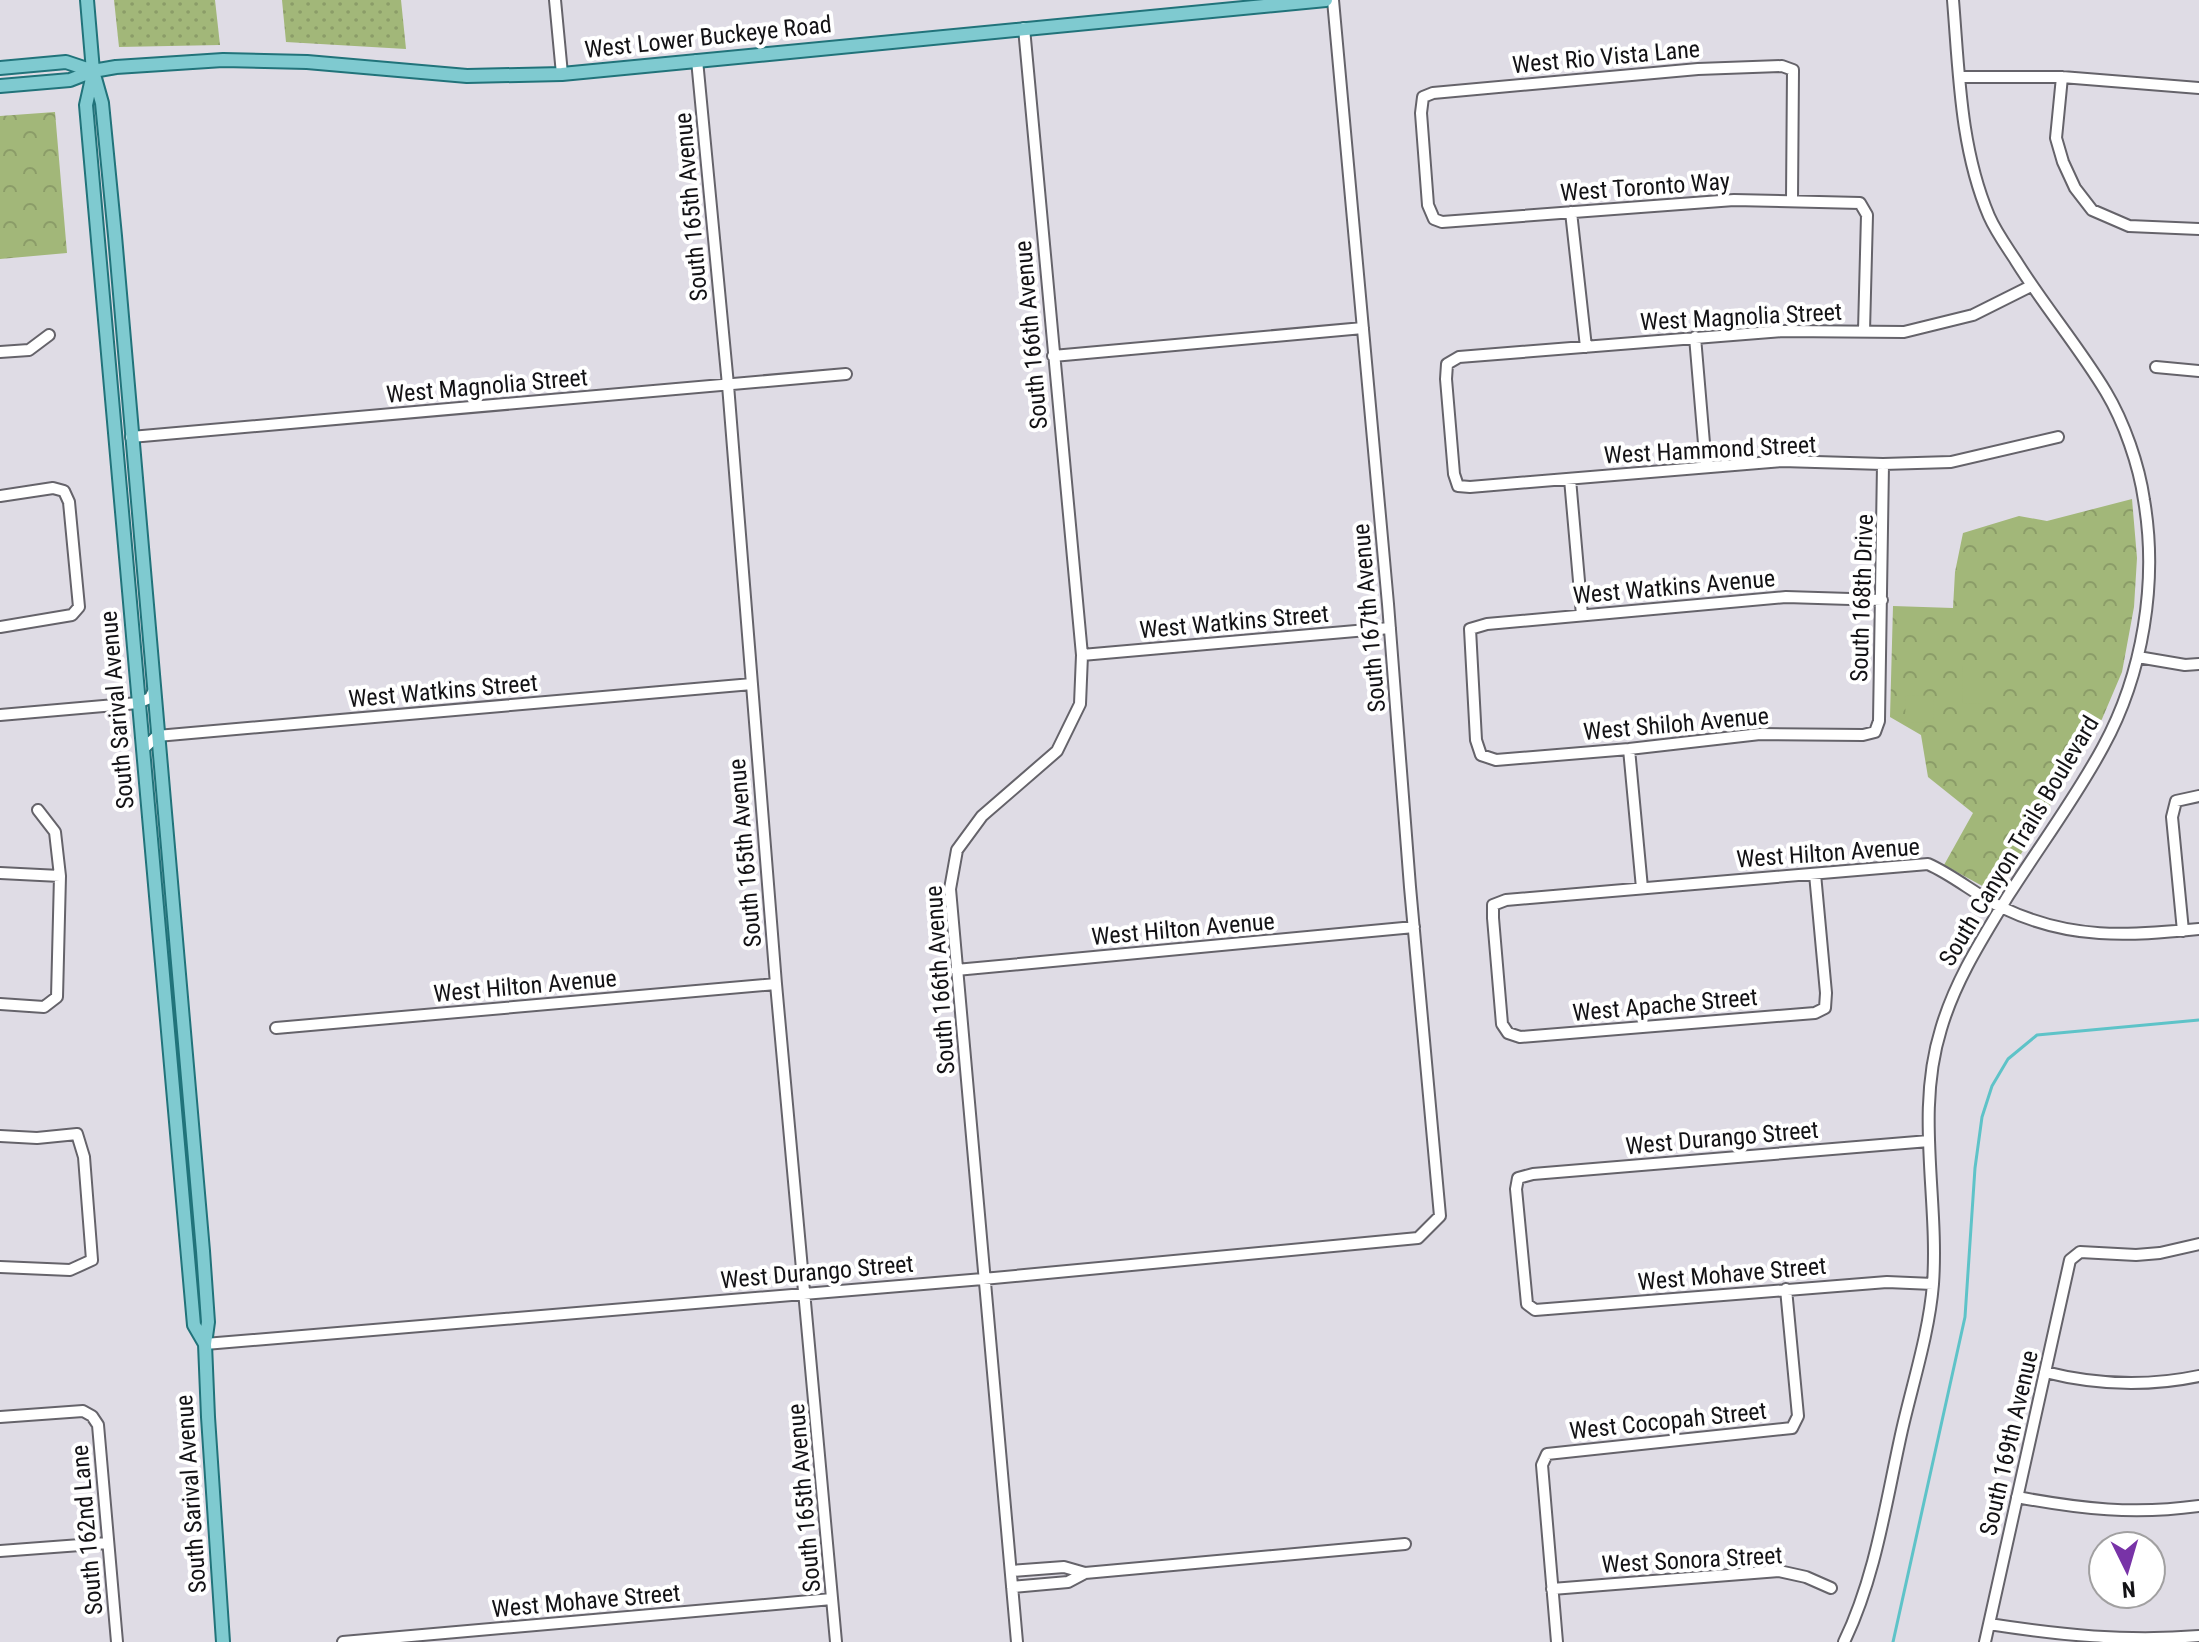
<svg xmlns="http://www.w3.org/2000/svg" width="2199" height="1642" font-family="'Roboto Condensed',sans-serif">
<defs>
<pattern id="grass-dots" width="8" height="8" patternUnits="userSpaceOnUse" patternTransform="scale(2)"><rect width="8" height="8" fill="#a2b779"/><path d="M2 2h.1M6 6h.1" fill="none" stroke="#8b9c68" stroke-width="1.8" stroke-linecap="round"/></pattern>
<pattern id="park-crowns" width="20" height="18" patternUnits="userSpaceOnUse" patternTransform="scale(2)"><rect width="20" height="18" fill="#a2b779"/><path d="M2 6a3 3 0 1 1 6 0M12 15a3 3 0 1 1 6 0" fill="none" stroke="#8b9c68"/></pattern>
</defs>
<rect width="100%" height="100%" fill="#dfdce5"/>
<!-- grass -->
<path fill="url(#grass-dots)" d="M114,0H215L220,45L119,47Z
M282,0H401L406,49L286,42Z"/>
<!-- park -->
<path fill="url(#park-crowns)" d="M55,112L67,253L0,259V116Z
M2132,499L2137,558L2134,607L2122,672L2102,719L1997,894L1944,865L1973,813L1928,777L1921,735L1890,717L1893,606L1953,608L1955,572L1963,533L2019,516L2047,521Z"/>
<!-- garden -->
<path fill="#a2b779" d="M1963,666H1983V704L1962,703Z
M1906,695L1934,696L1933,723L1905,722Z"/>
<g fill="none" stroke-linecap="round" stroke-linejoin="round">
<!-- stream -->
<path stroke="#5ec3c8" stroke-width="3" d="M1893,1642L1965,1317L1975,1168L1982,1117L1992,1086L2008,1059L2037,1035L2199,1020"/>
<!-- minor casing -->
<g stroke="#65636a" stroke-width="14">
<path id="minor" d="M555,0L562,74
M697,60L728,385L776,984L836,1642
M1959,77H2062L2199,88
M2062,77L2056,138L2063,162L2075,188L2092,210L2129,226L2199,229
M1792,199L1793,70L1782,66L1698,69L1433,93L1423,97L1421,113L1428,205L1434,219L1442,222L1734,200L1860,203L1867,215L1864,331
M1571,212L1586,347
M2031,286L1973,315L1904,332L1783,331L1459,357L1447,364L1446,379L1454,474L1458,486L1470,487L1782,461L1883,464L1951,462L2058,437
M1695,337L1706,467
M0,352L29,350L49,335
M1053,356L1363,328
M2156,367L2199,371
M131,437L846,374
M1570,479L1582,615
M0,496L53,488L64,491L69,502L79,607L72,615L0,627
M1882,600L1786,597L1487,624L1470,629L1476,740L1481,755L1496,760L1629,749L1760,734L1863,735L1875,732L1879,721L1883,464
M1082,655L1390,628
M2138,657L2185,665L2199,664
M0,715L138,703L150,698L153,692
M143,749L157,736L752,684
M1629,749L1642,888
M0,873L60,876
M1815,874L1826,993L1825,1008L1815,1013L1520,1037L1508,1033L1502,1024L1493,918V905L1506,900L1928,864C1955,876 1977,896 2003,908C2070,940 2128,936 2199,929
M2183,931L2172,817L2176,801L2199,796
M956,970L1414,927
M0,1004L44,1007L57,997L60,876L55,832L38,810
M276,1028L776,984
M0,1136L37,1138L77,1134L84,1157L92,1260L70,1270L0,1267
M1929,1141L1533,1174L1518,1178L1516,1189L1527,1304L1535,1310L1887,1282L1933,1284
M205,1344L983,1279L1418,1238L1440,1216L1410,887L1388,604L1333,0
M2045,1372C2096,1385 2147,1387 2199,1376
M0,1417L83,1411L92,1416L98,1425L117,1642
M2017,1497C2081,1509 2134,1515 2199,1506
M0,1551L107,1543
M1011,1571L1064,1567L1085,1573L1405,1544
M1012,1587L1068,1582L1085,1573
M1552,1589L1779,1571L1806,1577L1831,1588
M1989,1624C2060,1635 2127,1642 2199,1636
M343,1642L832,1599
M1017,1642L950,889L957,850L982,816L1057,751L1080,704L1082,655L1024,28
M1557,1642L1542,1465L1547,1454L1792,1428L1798,1416L1786,1289
M1844,1642C1876,1576 1886,1501 1902,1430C1913,1382 1929,1333 1933,1284C1939,1199 1915,1112 1941,1029C1955,981 1982,939 2008,896C2039,847 2075,799 2103,747C2143,674 2158,582 2144,500C2139,465 2124,422 2106,392C2079,347 2044,306 2016,261C2007,247 1996,232 1989,216C1960,148 1959,72 1953,0
M1985,1642L2070,1260L2080,1252L2136,1255L2160,1253L2199,1244"/>
</g>
<!-- major casing -->
<g stroke="#21737a" stroke-width="16">
<path id="major" d="M87,0L93,71L102,103L115,236L203,1251L208,1322L205,1344L208,1417L223,1642
M0,68L66,62L93,71
M93,74L86,105L194,1325L205,1344
M0,86L70,80L93,71L116,67L223,60L307,62L467,76L562,74L1326,0"/>
</g>
<!-- minor -->
<use href="#minor" stroke="#fff" stroke-width="10"/>
<!-- major -->
<use href="#major" stroke="#7fcad0" stroke-width="12"/>
</g>
<g text-anchor="middle" dominant-baseline="central" stroke-width="8" stroke-linejoin="round" paint-order="stroke">
<!-- street labels -->
<g font-size="24" fill="#131215" stroke="#fff">
<text transform="translate(708 37) rotate(-6)">West Lower Buckeye Road</text>
<text transform="translate(1606 57) rotate(-5)">West Rio Vista Lane</text>
<text transform="translate(1645 187) rotate(-4)">West Toronto Way</text>
<text transform="translate(691 207) rotate(-95)">South 165th Avenue</text>
<text transform="translate(1741 317) rotate(-3)">West Magnolia Street</text>
<text transform="translate(1031 335) rotate(-95)">South 166th Avenue</text>
<text transform="translate(487 386) rotate(-5)">West Magnolia Street</text>
<text transform="translate(1710 450) rotate(-3)">West Hammond Street</text>
<text transform="translate(1674 587) rotate(-5)">West Watkins Avenue</text>
<text transform="translate(1862 598) rotate(-88)">South 168th Drive</text>
<text transform="translate(1369 618) rotate(-95)">South 167th Avenue</text>
<text transform="translate(1234 622) rotate(-5)">West Watkins Street</text>
<text transform="translate(443 691) rotate(-5)">West Watkins Street</text>
<text transform="translate(117 710) rotate(-95)">South Sarival Avenue</text>
<text transform="translate(1676 724) rotate(-5)">West Shiloh Avenue</text>
<text transform="translate(2019 841) rotate(-59)">South Canyon Trails Boulevard</text>
<text transform="translate(745 853) rotate(-95)">South 165th Avenue</text>
<text transform="translate(1828 853) rotate(-4)">West Hilton Avenue</text>
<text transform="translate(1183 929) rotate(-5)">West Hilton Avenue</text>
<text transform="translate(940 980) rotate(-94)">South 166th Avenue</text>
<text transform="translate(525 986) rotate(-5)">West Hilton Avenue</text>
<text transform="translate(1665 1005) rotate(-5)">West Apache Street</text>
<text transform="translate(1722 1138) rotate(-5)">West Durango Street</text>
<text transform="translate(817 1272) rotate(-5)">West Durango Street</text>
<text transform="translate(1732 1274) rotate(-5)">West Mohave Street</text>
<text transform="translate(1668 1421) rotate(-6)">West Cocopah Street</text>
<text transform="translate(2009 1443) rotate(-77)">South 169th Avenue</text>
<text transform="translate(191 1494) rotate(-94)">South Sarival Avenue</text>
<text transform="translate(804 1498) rotate(-95)">South 165th Avenue</text>
<text transform="translate(87 1530) rotate(-95)">South 162nd Lane</text>
<text transform="translate(1692 1560) rotate(-3)">West Sonora Street</text>
<text transform="translate(586 1601) rotate(-5)">West Mohave Street</text>
</g>
</g>
<!-- north arrow -->
<g transform="translate(2127 1570) rotate(175)"><circle r="38" fill="#ffffff" stroke="#a1a0a1" stroke-width="2"/>
<path d="M0-6L14 30L0 20L-14 30Z" fill="#7833a7"/>
<text y="-12" font-size="22" font-weight="bold" text-anchor="middle" fill="#131215">N</text>
</g>
</svg>
